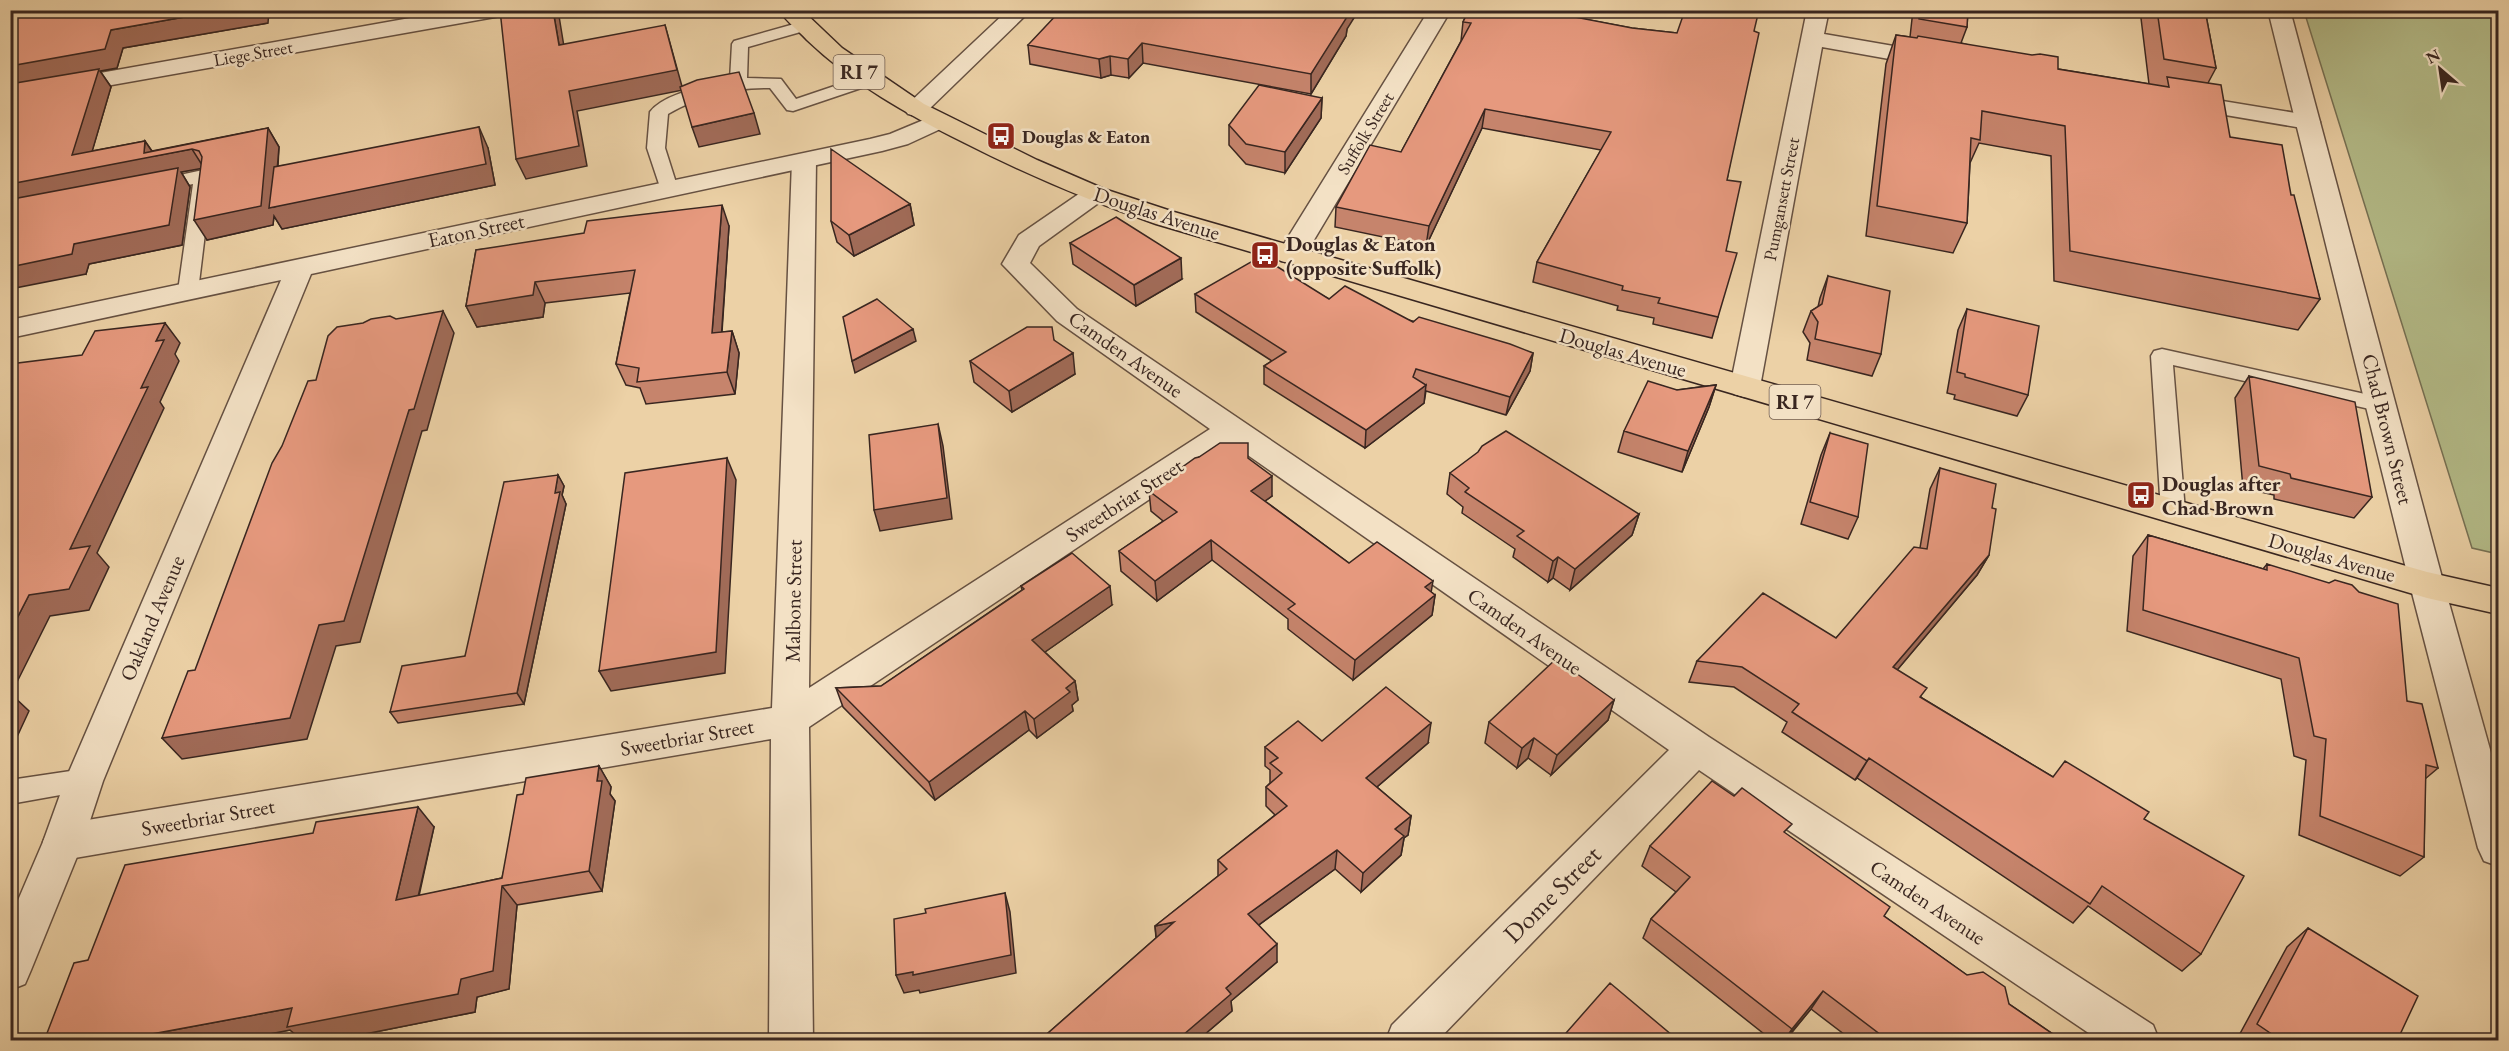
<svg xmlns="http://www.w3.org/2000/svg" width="2509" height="1051" font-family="'EB Garamond',serif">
<rect width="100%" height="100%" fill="#ecd1a6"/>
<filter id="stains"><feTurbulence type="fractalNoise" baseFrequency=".00333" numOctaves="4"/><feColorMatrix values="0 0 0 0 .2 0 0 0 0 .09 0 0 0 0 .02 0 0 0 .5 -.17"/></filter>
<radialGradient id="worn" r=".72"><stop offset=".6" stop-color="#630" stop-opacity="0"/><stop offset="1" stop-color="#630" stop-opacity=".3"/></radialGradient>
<!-- green -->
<path fill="#b4bc89" stroke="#767154" stroke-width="1.5" d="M2304,11H2498V554L2472,548Z"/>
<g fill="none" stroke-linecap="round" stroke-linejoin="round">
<!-- service casing -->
<g stroke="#665142" stroke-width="3">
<path id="service" d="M805,21L811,23L813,26L811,29L748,47L747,78L781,79L796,99L870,74L878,79L876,83L793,111L787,110L770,88C732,88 701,95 668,114L665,148L678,189L676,193H662L647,148L650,112C664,93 708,86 730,80L732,44L734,41Z
M203,170L210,172L212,176L198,291L195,295L188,297L181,295L178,291L193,184L154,192L147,190L145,186L147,182Z
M2162,349L2383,398L2391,400L2394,405L2391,410L2383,412L2173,365L2185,511L2181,517L2173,520L2165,517L2161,511L2151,356L2154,351Z
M84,769L94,773L98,781L94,789L10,804V780Z"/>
</g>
<!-- minor casing -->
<g stroke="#665142" stroke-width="3">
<path id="minor" d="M455,10H505L503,15L495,17L10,103V89Z
M1008,10H1031L924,114L916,116L908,114L904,109L908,104Z
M1429,10H1451L1305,255L1301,261L1291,263L1281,261L1277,255Z
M1807,10H1829L1824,34L1934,53L1942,55L1945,60L1942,65L1934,67L1822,47L1760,387L1756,394L1745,397L1734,394L1730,387Z
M2180,94L2308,115L2317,117L2320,122L2317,127L2308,129L2172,106L2168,101L2172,96Z
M804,154L813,156L816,161L809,688L1210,429L1057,321L1002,264L1019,235L1086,189L1095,186L1104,189L1108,194L1104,199L1039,246L1030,263L1077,309L1709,737L2153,1025L2159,1040H2099L1699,770L1438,1040H1386L1392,1025L1669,750L1232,444L809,727L813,1040H769L771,739L63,860L49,855L43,842L49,829L63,824L772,708L792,161L795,156Z
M2427,572L2439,576L2444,585L2498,778V866L2484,861L2478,848L2410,585L2415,576Z"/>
</g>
<!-- tertiary casing -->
<g stroke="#665142" stroke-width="3">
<path id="tertiary" d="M2268,10H2290L2444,585L2439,594L2427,598L2415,594L2410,585Z
M938,114L947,116L950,121L947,126L908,144L882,151L311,274L103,781L83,842L31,970L25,984L10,990V919L43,842L65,781L281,280L10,338V320L870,139L890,134Z"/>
</g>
<!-- primary casing -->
<g stroke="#392620" stroke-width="3">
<path id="primary" d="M779,10H802L842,48L924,104L1037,160L1104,189L1174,212L2427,572L2498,588V614L2427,598L1156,224C1089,201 1026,174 963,142C907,114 853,84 807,40C798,30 786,21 779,10Z"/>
</g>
<!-- service -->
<use href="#service" fill="#f3e1c5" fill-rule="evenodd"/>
<!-- minor -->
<use href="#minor" fill="#f3e1c5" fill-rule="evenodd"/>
<!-- tertiary -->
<use href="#tertiary" fill="#f3e1c5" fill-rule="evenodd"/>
<!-- primary -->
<use href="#primary" fill="#ecd1a6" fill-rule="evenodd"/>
</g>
<!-- wall -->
<path fill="#c6846c" stroke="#392620" stroke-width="1.5" d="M10,10L268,23L123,48L117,68L100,71L111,87L92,151L145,141L152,151L268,128L279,147L278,166L488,148L495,185L282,229L274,216L273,225L207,240L201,168L181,172L190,187L182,245L89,264L86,274L16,205Z
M1469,10H1570L1568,16L1632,28L1677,33L1754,31L1727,180L1726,251L1718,317L1712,338L1653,324L1654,318L1617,310L1618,306L1533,282L1537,262L1601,150L1482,128L1426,246L1335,227L1336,207L1401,152L1461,41L1463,22Z
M1913,10H1968L1967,27L1961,43L2058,69L2149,84L2140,10H2205L2216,68L2208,83L2230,137L2291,195L2320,299L2298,330L2054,281L2051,156L1979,143L1970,163L1967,223L1953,253L1866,236L1886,64L1896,35L1910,37Z
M1347,29L1346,36L1311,94L1143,63L1129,78L1111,75L1101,78L1030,64L1028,45Z
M1322,98L1321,118L1285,173L1246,164L1229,145V125Z
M910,204L914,225L854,256L837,242L831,221Z
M729,226L722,332L732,331L739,353L735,394L646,404L640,388L626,385L616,364L630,293L545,303L543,317L477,327L466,306L476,250Z
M1070,243L1182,279L1136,306L1073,264Z
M1269,267L1329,299L1533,353L1530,371L1506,415L1426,391L1424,403L1365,448L1264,384V366L1272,361L1196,312L1195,294Z
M1828,276L1881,354L1872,376L1807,360L1810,343L1803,332L1811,311L1818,307L1820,298Z
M1967,309L2028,395L2017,416L1954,399L1955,395L1947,393L1958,330Z
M1054,340L1075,374L1012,412L974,382L970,361Z
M2249,376L2372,497L2354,518L2274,499V495L2243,488L2235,398Z
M1716,385L1709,407L1682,472L1618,452L1624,431L1677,390Z
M1830,433L1858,517L1848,539L1801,524L1821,455Z
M1199,457L1248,459L1272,496L1265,501L1349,563L1431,592L1435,595L1432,615L1353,680L1288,629V619L1212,560L1157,601L1121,571L1119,551L1163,521L1151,511L1149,491Z
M1940,468L1992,508L1989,555L1977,575L1897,670L1922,698L2053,777L2144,819L2201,954L2182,971L2088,906L2073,923L1857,778L1855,780L1782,732L1787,722L1734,687L1689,682L1697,661L1836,638L1920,548L1930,489Z
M1450,473L1639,514L1632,535L1570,590L1553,578L1548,582L1513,557L1515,549L1462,513L1463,507L1447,494Z
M558,475L564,486L562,495L566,504L524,704L398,723L390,712L465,656Z
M2148,535L2263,569L2267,564L2407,701L2438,768L2425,779L2424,857L2400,876L2299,835L2306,760L2294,756L2281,679L2127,631L2133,556Z
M1021,586L1112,605L1045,652L1075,681L1078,700L1072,705L1073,711L1037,738L1029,730L935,800L843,707L836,688L881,686L1022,590Z
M1614,700L1608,720L1551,775L1528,758L1517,768L1485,743L1489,722Z
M1322,741L1428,743L1377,787L1411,816L1408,835L1404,838L1401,855L1361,892L1335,869L1259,925L1277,962L1231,1001L1232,1011L1197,1041H1039L1156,938L1155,926L1218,876V860L1275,815L1266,806V787L1270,783V770L1265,766V747Z
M599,766L611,787L610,794L615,801L602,891L517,905L509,989L477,997L475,1012L330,1041H303L290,1030L233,1041H44L88,960L434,827L419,896L502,878L523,794Z
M1786,834L1884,916L1967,975L2063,1041H1853L1811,1009L1785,1041H1773L1643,938L1651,919L1676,892L1642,866L1650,846Z
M2308,928L2397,1041H2236L2287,947Z"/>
<!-- shaded-wall -->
<path fill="#a16b58" stroke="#392620" stroke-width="1.5" d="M224,10H269L268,23L123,48L117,68L100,71L111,87L87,169L144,153L145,141L155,156L192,149L204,168L181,172L190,187L182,245L89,264L86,274L10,289V267L74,244L177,173L10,206V66L111,30Z
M553,10H558L567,65L559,45Z
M1347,10H1359L1347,29L1346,36L1311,94V74Z
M1565,10H1570L1560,34L1564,15Z
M665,25L683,90L577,111L587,166L526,179L516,159L569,91Z
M1142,43L1143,63L1129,78L1128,59Z
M1110,56L1111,75L1101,78L1099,59Z
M1322,98L1321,118L1285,173V152Z
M1485,109L1482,128L1426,246L1429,226Z
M754,113L760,134L699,147L692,127Z
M479,127L488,148L495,185L282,229L274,216L273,225L207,240L194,220L268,128L279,147L274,207Z
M910,204L914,225L854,256L849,235Z
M722,205L729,226L720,355L712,333Z
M1181,258L1182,279L1136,306L1134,285Z
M535,282L545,303L543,317L477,327L466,306Z
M443,311L454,333L427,430L422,431L360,642L336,646L307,739L182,759L162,738L319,625L409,410Z
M165,323L180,343L175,354L179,361L160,402L164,408L97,553L109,567L89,610L50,616L11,694L29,711L10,752V632L29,595L70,549L141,388L156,341Z
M913,329L916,341L855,373L852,361Z
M732,331L739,353L735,394L727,372Z
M1073,353L1075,374L1012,412L1009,391Z
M1533,353L1530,371L1506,415L1510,397Z
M1426,385L1424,403L1365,448L1366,430Z
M1716,385L1709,407L1682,472L1688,451Z
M938,424L943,446L952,519L880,531L874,510Z
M727,458L736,480L725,673L611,691L599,671Z
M558,475L564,486L562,495L566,504L524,704L517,693Z
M1272,476V496L1251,511V491Z
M1639,514L1632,535L1570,590L1575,569Z
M1211,540L1212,560L1157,601L1155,581Z
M1989,555L1977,575L1882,688L1893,667Z
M1558,557L1553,578L1548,582L1553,561Z
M1433,581L1430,599L1435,595L1432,615L1353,680L1355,660L1425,587Z
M1110,586L1112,605L1035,659L1032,640Z
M1075,681L1078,700L1072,705L1073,711L1037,738L1034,719L1066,688Z
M1614,700L1608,720L1551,775L1557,755Z
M1025,711L1029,730L935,800L929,782Z
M1431,723L1428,743L1364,798L1366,778Z
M1534,738L1528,758L1517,768L1522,748Z
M1869,758L1857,778L1855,780L1867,761Z
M599,766L611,787L610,794L615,801L602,891L589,871L597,781Z
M418,807L434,827L413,919L396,900Z
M1411,816L1408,835L1404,838L1401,855L1361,892L1363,873L1395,829Z
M1337,850L1335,869L1249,932L1248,914Z
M502,886L517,905L509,989L477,997L475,1012L330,1041H303L290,1030L233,1041H135L136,1037L292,1008L461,979Z
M1005,893L1010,912L1016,973L920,993L919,990L904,993L896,975Z
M1174,922L1157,944L1155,926Z
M1277,944V962L1231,1001L1232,1011L1197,1041H1176L1226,988Z
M1823,991L1811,1009L1784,1041L1792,1029Z"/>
<!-- building -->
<path fill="#e6997e" stroke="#392620" stroke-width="1.5" d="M10,10H224L111,30L105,49L10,66Z
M500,10H553L559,45L665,25L677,70L569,91L579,146L516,159Z
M1061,10H1347L1343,16L1347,17L1311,74L1142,43L1128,59L1110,56L1099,59L1028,45Z
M1469,10H1565L1564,15L1632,28L1677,33L1685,10H1759L1754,31L1759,33L1727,180L1741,182L1726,251L1737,253L1718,317L1658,303L1660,298L1622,290L1623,286L1537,262L1611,132L1485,109L1429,226L1336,207L1370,145L1401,152L1471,23L1463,22Z
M1920,10H1968L1967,27L1919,19Z
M2157,10H2205L2216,68L2164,59Z
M1896,35L1917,38L1918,36L2032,55L2040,54L2058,57V69L2169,87L2167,77L2221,85L2230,137L2282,145L2291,195H2294L2320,299L2070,251L2065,126L1982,111L1980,140L1971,138L1967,223L1877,206Z
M99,69L72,155L145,141L144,153L268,128L261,206L194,220L202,157L199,151L192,149L10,184V84Z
M739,72L754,113L692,127L680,87L697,80Z
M1259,85L1322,98L1285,152L1246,144L1229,125Z
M479,127L486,164L269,208L274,167Z
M831,149L910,204L849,235L831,221Z
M178,168L169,225L74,244L72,254L10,267V223L18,198Z
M722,205L712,333L732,331L727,372L637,382L639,368L616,364L635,270L535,282L533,295L466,306L476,250L584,233L587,221Z
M1116,217L1181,258L1134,285L1070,243Z
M1256,259L1269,267L1273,264L1329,299L1345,286L1413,322L1419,317L1510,344L1533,353L1510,397L1416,369L1413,377L1426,385L1366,430L1264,366L1286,352L1195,294Z
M1828,276L1890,291L1881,354L1815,339L1818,322L1811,311L1822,304Z
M877,299L913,329L852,361L843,317Z
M1967,309L2039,326L2028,395L1965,377V374L1957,372Z
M443,311L414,409L409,410L344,621L319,625L290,718L162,738L188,671L195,670L272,463L282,446L308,381L316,380L328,336L337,327L363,323L371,319L390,316L396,319Z
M165,323L156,341L164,340L141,388L148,387L70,549L90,546L69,589L29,595L10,632V430L15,423L10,424V364L82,355L95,331Z
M1027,327H1052L1054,340L1073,353L1009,391L970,361Z
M2249,376L2355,402L2372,497L2291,478L2290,474L2259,466Z
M1648,381L1677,390L1716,385L1688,451L1624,431Z
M938,424L947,498L874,510L869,435Z
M1506,431L1639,514L1575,569L1558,557L1553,561L1517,536L1524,531L1465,492L1469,488L1450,473L1478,452L1482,446Z
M1830,433L1868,444L1858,517L1810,502Z
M1220,443H1248V458L1272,476L1251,491L1349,563L1377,542L1433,581L1425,587L1435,595L1355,660L1288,609L1295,604L1211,540L1155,581L1119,551L1177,512L1149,491L1195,458L1199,457Z
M727,458L716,652L599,671L625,473Z
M1940,468L1996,484L1992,508L1996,509L1989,555L1893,667L1927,688L1920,697L2053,777L2065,761L2149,812L2144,819L2244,876L2201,954L2102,886L2090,904L1869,758L1867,761L1792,712L1799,704L1742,667L1697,661L1763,593L1836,638L1914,547L1927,549Z
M558,475L555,493L560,492L517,693L390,712L402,666L465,656L504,482Z
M2148,535L2267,570V564L2329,583L2335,580L2352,585L2359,592L2398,604L2407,701L2422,704L2438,768L2426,765L2424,857L2320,816L2326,739L2314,736L2299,658L2143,610Z
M1072,553L1110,586L1032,640L1075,681L1066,688L1070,692L1034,719L1025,711L929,782L836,688L881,686L1024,589L1021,586Z
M1556,659L1614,700L1557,755L1534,738L1522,748L1489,722Z
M1386,687L1431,723L1366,778L1411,816L1395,829L1404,836L1363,873L1337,850L1248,914L1277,944L1226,988L1231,994L1176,1041H1039L1174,922L1155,926L1227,869L1218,860L1287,806L1266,787L1282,773L1270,763L1278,758L1265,747L1298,721L1322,741Z
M599,766L597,781H602L589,871L502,886L493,971L461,979L458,994L287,1027L292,1008L136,1037L135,1041H44L74,963L88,960L125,865L313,833L316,822L418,807L396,900L502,878L517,795L523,794L526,778Z
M1712,781L1734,796L1742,788L1792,824L1784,832L1890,907L1884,916L1967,975L1983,972L2005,987L2009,1004L2063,1041H1889L1823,991L1792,1029L1651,919L1690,877L1650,846Z
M1005,893L1011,955L913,975V972L896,975L894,919L926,913L925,909Z
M2308,928L2418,996L2397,1041H2282L2257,1024Z
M1610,983L1679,1041H1559Z"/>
<!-- icons -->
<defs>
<g id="bus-square" transform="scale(1.5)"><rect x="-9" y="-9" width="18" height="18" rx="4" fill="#8f2418" stroke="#f3e1c5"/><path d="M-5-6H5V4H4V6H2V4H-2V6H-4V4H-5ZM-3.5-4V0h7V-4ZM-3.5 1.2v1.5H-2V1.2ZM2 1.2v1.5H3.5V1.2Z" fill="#fff"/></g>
</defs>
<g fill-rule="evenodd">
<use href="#bus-square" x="1001" y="136"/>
<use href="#bus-square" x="1265" y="255"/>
<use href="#bus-square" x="2141" y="495"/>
</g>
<g text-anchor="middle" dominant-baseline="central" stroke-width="5" stroke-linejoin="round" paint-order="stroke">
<!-- far-street labels -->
<g font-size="18" fill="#392620" stroke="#f3e1c5">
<text transform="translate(253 53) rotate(-10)">Liege Street</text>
<text transform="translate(1365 133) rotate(-59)">Suffolk Street</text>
<text transform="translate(1781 199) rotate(-79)">Pumgansett Street</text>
</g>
<!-- far-poi labels -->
<g font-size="18" font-weight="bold" fill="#392620" stroke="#f3e1c5" text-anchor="start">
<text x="1022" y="136">Douglas &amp; Eaton</text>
</g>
<!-- shield labels -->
<g fill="#f3e1c5" stroke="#715e52" stroke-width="1.5">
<rect x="833.5" y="55" width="51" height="34" rx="4.5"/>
<rect x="1769.5" y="385" width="51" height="34" rx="4.5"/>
</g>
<g font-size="20" font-weight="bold" fill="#392620">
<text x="859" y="72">RI 7</text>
<text x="1795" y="402">RI 7</text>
</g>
<!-- street labels -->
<g font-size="21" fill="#392620" stroke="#f3e1c5">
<text transform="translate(1157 213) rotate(18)">Douglas Avenue</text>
<text transform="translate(476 230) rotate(-12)">Eaton Street</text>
<text transform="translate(1623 352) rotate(16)">Douglas Avenue</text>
<text transform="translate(1126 354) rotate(35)">Camden Avenue</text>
<text transform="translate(2388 429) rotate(76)">Chad Brown Street</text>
<text transform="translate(1124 500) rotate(-33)">Sweetbriar Street</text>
<text transform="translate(2332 557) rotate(16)">Douglas Avenue</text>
<text transform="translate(793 601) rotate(-89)">Malbone Street</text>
<text transform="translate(152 618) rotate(-67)">Oakland Avenue</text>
<text transform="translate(1525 631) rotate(35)">Camden Avenue</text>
<text transform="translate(687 737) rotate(-10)">Sweetbriar Street</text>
<text transform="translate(208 817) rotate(-10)">Sweetbriar Street</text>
<text transform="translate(1928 902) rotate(34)">Camden Avenue</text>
</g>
<!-- poi labels -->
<g font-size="21" font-weight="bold" fill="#392620" stroke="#f3e1c5" text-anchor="start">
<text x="1286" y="243">Douglas &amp; Eaton<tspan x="1286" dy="24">(opposite Suffolk)</tspan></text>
<text x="2162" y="483">Douglas after<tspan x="2162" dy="24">Chad Brown</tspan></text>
</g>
<!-- near-street labels -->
<g font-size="26" fill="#392620" stroke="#f3e1c5">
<text transform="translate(1552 894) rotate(-45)">Dome Street</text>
</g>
</g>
<!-- margin -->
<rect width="2509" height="1051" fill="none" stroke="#ecd1a6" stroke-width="36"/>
<rect x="12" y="12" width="2485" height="1027" fill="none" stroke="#392620" stroke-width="3"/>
<rect x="18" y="18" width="2473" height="1015" fill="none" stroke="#392620" stroke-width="1.5"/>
<!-- north arrow -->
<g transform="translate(2440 69) rotate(331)" stroke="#f3e1c5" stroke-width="4.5" paint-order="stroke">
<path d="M0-4.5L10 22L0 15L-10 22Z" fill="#392620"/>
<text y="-9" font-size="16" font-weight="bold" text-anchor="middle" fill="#392620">N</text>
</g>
<rect width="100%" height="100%" filter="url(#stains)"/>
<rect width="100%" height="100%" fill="url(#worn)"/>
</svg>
